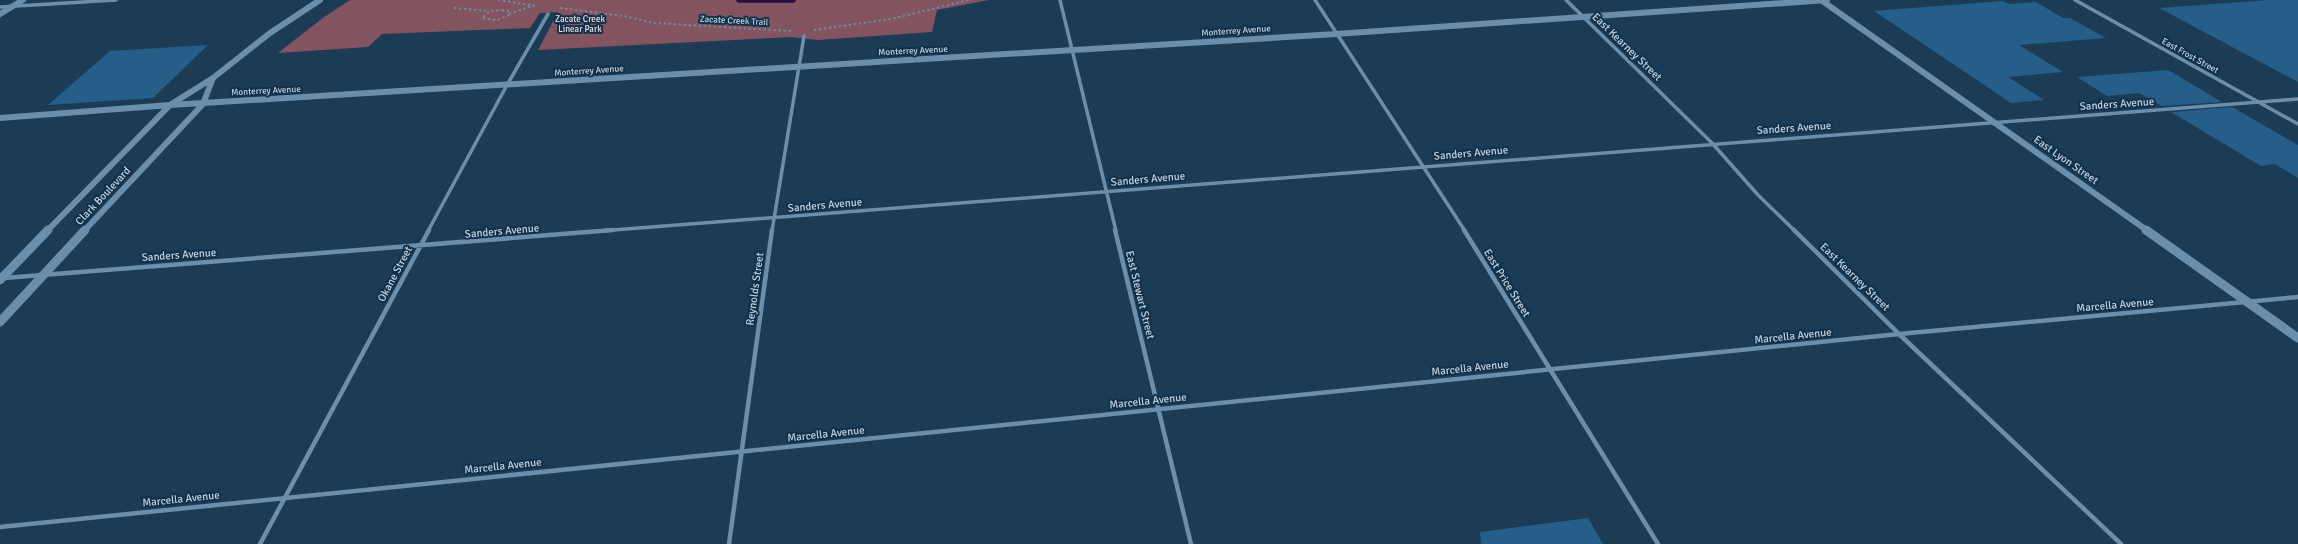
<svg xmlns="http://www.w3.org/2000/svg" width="2298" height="544" font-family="Signika,sans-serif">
<rect width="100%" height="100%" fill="#1c3c55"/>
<!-- green -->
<path fill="#83535f" d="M350,0H989L937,10L932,32L818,40L791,37L538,50L558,12L540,13L530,28L382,34L368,47L278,53L324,17Z"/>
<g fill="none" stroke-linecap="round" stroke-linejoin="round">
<!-- stream -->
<path stroke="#290e41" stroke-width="5.5" d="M739,0H793"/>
</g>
<!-- building -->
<path fill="#245e89" d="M2269,0H2298V82L2159,8Z
M2003,1L2009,4L2036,2L2063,18H2070L2106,38L2019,45L2063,72L2008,77L2044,100L2011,103L1874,11Z
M208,45L153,98L48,105L110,51Z
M2168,70L2222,102L2162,106L2139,93L2107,96L2077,77Z
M2232,107L2298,145V178L2275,164L2261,166L2171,112Z
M1588,518L1603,544H1481L1480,532Z"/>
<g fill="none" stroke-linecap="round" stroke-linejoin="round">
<!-- path -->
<path stroke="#71899d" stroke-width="2" stroke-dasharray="2.5 2.5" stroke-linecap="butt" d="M498,0L537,6
M454,8L489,11
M560,8L624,16L654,23L791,31
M502,10L508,11L509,15L497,20L482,18L490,11Z
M509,14L534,5
M814,30L891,19L969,0"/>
<!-- street-far1 -->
<path stroke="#6b8eaa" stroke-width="3.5" d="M1060,0L1116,231
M1315,0L1465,231
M1566,0L1712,143L1758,195L1795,231
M2075,0L2298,124
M0,7L116,0
M428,231L507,85L548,14
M600,231L2298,99
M772,231L804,36"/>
<!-- street -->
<path stroke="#6b8eaa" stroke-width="4.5" d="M1115,230L1191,544
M1464,230L1658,544
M1794,230L1899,334L2121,544
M4,278L613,230
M0,527L1899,334L2298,297
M260,544L429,230
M729,544L772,230"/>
<!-- secondary-far1 -->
<path stroke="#6b8eaa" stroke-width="6" d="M1821,0L2148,231
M0,14L23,0
M0,118L170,105L1336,34L1827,0
M47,231L170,105L213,78L270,33L320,0
M84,231L203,104L213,78"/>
<!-- secondary -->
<path stroke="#6b8eaa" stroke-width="9" d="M2146,230L2298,338
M0,280L48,230
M0,322L85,230"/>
</g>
<g text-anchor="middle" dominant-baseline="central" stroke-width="4" stroke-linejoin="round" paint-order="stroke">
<!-- far-park labels -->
<g font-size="9" fill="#f1dce0" stroke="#11314a">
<text x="580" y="19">Zacate Creek<tspan x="580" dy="10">Linear Park</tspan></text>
</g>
<!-- far-street labels -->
<g font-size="9" fill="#c2d4e3" stroke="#11314a">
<text transform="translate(734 21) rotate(3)">Zacate Creek Trail</text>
<text transform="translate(1236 31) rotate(-4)">Monterrey Avenue</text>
<text transform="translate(913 51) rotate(-3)">Monterrey Avenue</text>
<text transform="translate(2190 56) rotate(29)">East Frost Street</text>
<text transform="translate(589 71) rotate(-4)">Monterrey Avenue</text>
<text transform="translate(266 91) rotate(-3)">Monterrey Avenue</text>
</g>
<!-- street labels -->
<g font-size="11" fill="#c2d4e3" stroke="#11314a">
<text transform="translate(1627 47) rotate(44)">East Kearney Street</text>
<text transform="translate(2117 104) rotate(-4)">Sanders Avenue</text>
<text transform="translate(1794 128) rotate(-4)">Sanders Avenue</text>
<text transform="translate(1471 153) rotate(-5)">Sanders Avenue</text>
<text transform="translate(2066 160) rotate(35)">East Lyon Street</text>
<text transform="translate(1148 179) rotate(-5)">Sanders Avenue</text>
<text transform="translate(103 196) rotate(-47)">Clark Boulevard</text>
<text transform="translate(825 205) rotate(-5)">Sanders Avenue</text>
<text transform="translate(502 231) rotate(-5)">Sanders Avenue</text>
<text transform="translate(179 255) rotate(-4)">Sanders Avenue</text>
<text transform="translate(395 274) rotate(-62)">Okane Street</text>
<text transform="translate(1855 277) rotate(44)">East Kearney Street</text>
<text transform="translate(1507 283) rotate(58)">East Price Street</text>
<text transform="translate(755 289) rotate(-82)">Reynolds Street</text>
<text transform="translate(1140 295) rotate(76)">East Stewart Street</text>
<text transform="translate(2115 305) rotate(-5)">Marcella Avenue</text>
<text transform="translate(1793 336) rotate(-6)">Marcella Avenue</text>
<text transform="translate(1470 368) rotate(-6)">Marcella Avenue</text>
<text transform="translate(1148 401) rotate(-6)">Marcella Avenue</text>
<text transform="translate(826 434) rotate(-6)">Marcella Avenue</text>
<text transform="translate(503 466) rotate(-6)">Marcella Avenue</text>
<text transform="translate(181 499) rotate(-6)">Marcella Avenue</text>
</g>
</g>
</svg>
